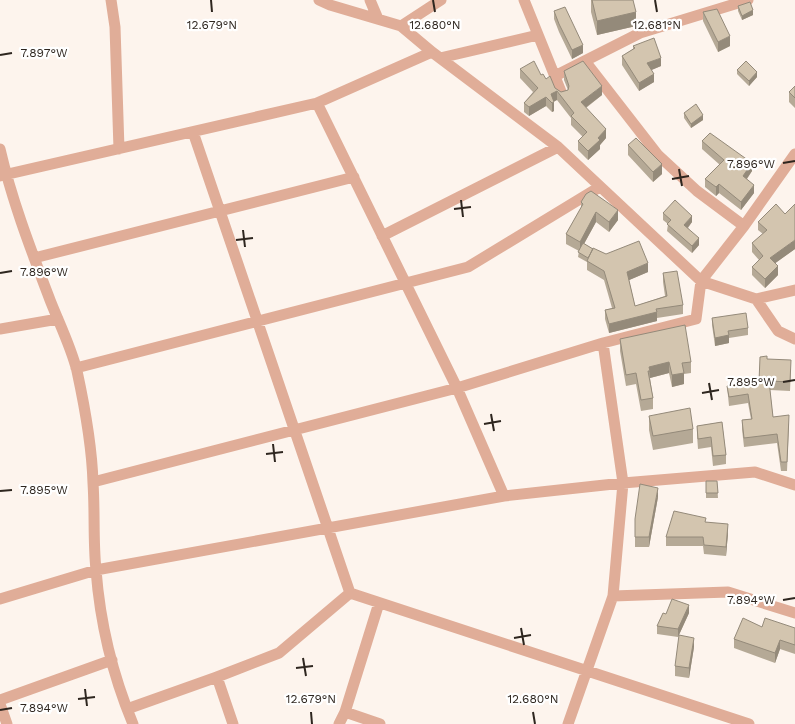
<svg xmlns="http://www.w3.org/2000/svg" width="795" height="724" font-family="'Work Sans',sans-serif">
<rect width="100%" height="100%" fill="#fdf4ed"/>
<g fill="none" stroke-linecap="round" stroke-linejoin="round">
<!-- minor -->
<path stroke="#e0ad98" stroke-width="11" d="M111,0L115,27L119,149
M319,0L330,5L401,26L441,0
M370,0L378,19
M524,0L562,94
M440,58L538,35
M585,61L658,155L697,191L744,226
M555,76L640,33L748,0
M317,103L457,388L504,496
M193,132L350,593
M0,149C12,201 31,250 50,300C59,323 71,347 77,371C85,408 92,445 93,483C95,512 93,541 96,570C100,622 113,676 133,724
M795,154L744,226L701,281L756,299L795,290
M0,176L317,103L432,52L401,26
M382,236L558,147
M34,258L354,177
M756,299L778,331L795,339
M0,329L58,319
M76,368L468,267L598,188
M93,482L457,388L603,343L696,319L701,281L558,147L432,52
M350,593L749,724
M613,596L728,592L795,613
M0,599L96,570L504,496L623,483L755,472L795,485
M0,700L112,660
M0,704L7,724
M127,709L217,677
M345,712L380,724
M233,724L217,677L279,653L350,593
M339,724L345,712L379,603
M568,724L613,596L623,483L603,343"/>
</g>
<!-- wall -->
<path fill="#b5a996" d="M591,0H633L636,26L597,35L591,12Z
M738,6L753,15L742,20L738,11Z
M554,11L583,53L572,59L559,32L554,19Z
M703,12L730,46L718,52L703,21Z
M633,46L661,66L651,70L654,82L639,91L622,65V56L633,49Z
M520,69L541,75L555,88L561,92L568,90L564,80V71L602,95L586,108L606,138L600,145V149L588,160L578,150V141L583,137L571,125V118L557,100L554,101V111L552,112L546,106L529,116L524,112V103L533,92L520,78Z
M737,70L757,77L749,86L737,74Z
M795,86V108L789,102V92Z
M684,113L703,120L691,128L684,118Z
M702,141L752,171L747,179L754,193L741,210L719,193L716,196L705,187V179L720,165L702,149Z
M628,145L662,174L653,182L628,155Z
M581,202L618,220L609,232L596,222L584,244L593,249L648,272L629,280L635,306L665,296L663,282V273L683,305V314L657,318V321L609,333L605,319V310L612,308L604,280L587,270V262L578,257L579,251L566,244V234L581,208Z
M663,213L692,222L688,228L699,245L692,253L667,231L668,224L663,220Z
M758,222L795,249L775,263L778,275L765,288L752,275V267L759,260L752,252V243L763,234L758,230Z
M712,318L748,328V335L729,338V343L715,346L712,325Z
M620,339L691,362V373L684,374V384L672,387L669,373L650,378L653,398V409L641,411L636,384L626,386L620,351Z
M767,359L791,369L790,391L770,390L773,417L789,424L787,471H781L777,443L744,447L742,429V420L751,419L748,403L729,406L727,386L759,382Z
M649,416L693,429V443L653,450L649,430Z
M722,422L726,455V464L713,466L711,447L698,449L697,435V426Z
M706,481H717L718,498H706Z
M658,497L649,547H635V519Z
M706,522L728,533L726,556L704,554L703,546H666V537Z
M689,613L678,637L657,634V626L666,614Z
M762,627L795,628V654L780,649L775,663L734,648V639Z
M694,647L689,678L675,676V666Z"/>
<!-- shaded-wall -->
<path fill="#948a7a" d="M753,10V15L742,20V16Z
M636,12V26L597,35V21Z
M730,36V46L718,52V42Z
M583,45V53L572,59V50Z
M661,58V66L647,72V63Z
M757,72V77L749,86V81Z
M654,74V82L639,91V83Z
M602,86V95L581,111V102Z
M557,91V100L551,103V94Z
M546,97V106L529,116V107Z
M554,102V111L552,112V103Z
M703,115V120L691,128V124Z
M606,129V138L600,145V149L588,160V151L598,138Z
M752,163V171L743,184V176Z
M662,164V174L653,182V172Z
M719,184V193L716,196V187Z
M754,185V193L741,210V202Z
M618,210V220L609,232V222Z
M596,212V222L580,251V242Z
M692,216V222L684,232V225Z
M699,238V245L692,253V246Z
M795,240V249L770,267V258Z
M648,263V272L627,281V272Z
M778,266V275L765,288V279Z
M657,312V321L609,333V324Z
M729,335V343L715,346V338Z
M669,362V373L650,378L649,367Z
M684,373V384L672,387V375Z
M658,488V497L649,547V537Z
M728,524V533L726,556V547Z
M689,605V613L678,637V629Z
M694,638V647L689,678V668Z
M780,640V649L775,663V653Z"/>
<!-- building -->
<path fill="#d3c5af" stroke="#948a7a" d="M592,0H633L636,12L597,21Z
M750,2L753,10L742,16L738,6Z
M565,7L583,45L572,50L559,24L554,11Z
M717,9L730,36L718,42L703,12Z
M654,38L661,58L647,63L654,74L639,83L622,56L635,48L633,46Z
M534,61L541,75L543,74L546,79L550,76L555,88L561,92L568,90L569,86L564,71L583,61L602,86L581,102L606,129L598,138L600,140L588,151L578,141L587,132L571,116L574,113L557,91L551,94L554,102L552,103L546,97L529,107L524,103L538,88L520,69Z
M746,61L757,72L749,81L737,70Z
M795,86V98L789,92Z
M696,104L703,115L691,124L684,113Z
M710,133L752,163L743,176L754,185L741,202L719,184L716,187L705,179L724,160L702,141Z
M636,138L662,164L653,172L628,145Z
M591,191L618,210L609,222L596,212L580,242L566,234L583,204L581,202L586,194Z
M675,200L692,216L684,225L699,238L692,246L667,224L671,220L663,213Z
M776,204L785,214L795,204V240L770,258L778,266L765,279L752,267L763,256L752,243L767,230L758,222Z
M639,241L648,263L627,272L635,306L667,296L663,273L677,271L683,305L656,309L657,312L609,324L605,310L615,308L604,271L587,261L593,248L606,254Z
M583,243L593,249L588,258L578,252Z
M746,313L748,328L728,331L729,335L715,338L712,318Z
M685,325L691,362L682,363L684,373L672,375L669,362L649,367L650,371H648L653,398L641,400L636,373L626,375L620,339Z
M767,356V359L791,360L790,382L769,381L773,417L789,415L787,462H781L777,434L744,438L742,420L752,419L748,394L729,397L727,386L759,382L760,357Z
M690,408L693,429L653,436L649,416Z
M722,422L726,455L713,456L711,437L698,439L697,426Z
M706,481H717L718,493H706Z
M640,484L658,488L649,537H635V519Z
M674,511L706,518L705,522L728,524L726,547L704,545L703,537H666Z
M672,599L689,605L678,629L657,626L663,613L666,614Z
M743,618L762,627L765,618L795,628V645L780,640L775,653L734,639Z
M679,635L694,638L689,668L675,666Z"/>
<!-- ticks -->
<path fill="none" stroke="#2e261f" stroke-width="2" d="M211,0L212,12M433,0L435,12M655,0L657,12M0,55L12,53M783,163L795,161M679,169L682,186M672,179L689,176M461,200L463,217M454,209L471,207M243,230L245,247M236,240L253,238M0,273L12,271M783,382L795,380M709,383L712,400M702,393L719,390M491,414L494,431M484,424L501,421M273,444L275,462M266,454L283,452M0,491L12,490M783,600L795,598M521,628L524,645M514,638L531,635M303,658L306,676M296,668L313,666M85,689L87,706M78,699L95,697M0,710L12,708M311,712L312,724M533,712L535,724"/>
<g font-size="12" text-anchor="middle" fill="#2e261f" stroke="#fff" stroke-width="4.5" stroke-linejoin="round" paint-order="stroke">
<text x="212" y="29">12.679°N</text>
<text x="435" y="29">12.680°N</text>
<text x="657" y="29">12.681°N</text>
<text x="44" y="57">7.897°W</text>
<text x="751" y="168">7.896°W</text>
<text x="44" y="276">7.896°W</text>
<text x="751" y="386">7.895°W</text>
<text x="44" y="494">7.895°W</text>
<text x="751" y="604">7.894°W</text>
<text x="311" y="703">12.679°N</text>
<text x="533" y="703">12.680°N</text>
<text x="44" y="712">7.894°W</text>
</g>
</svg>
